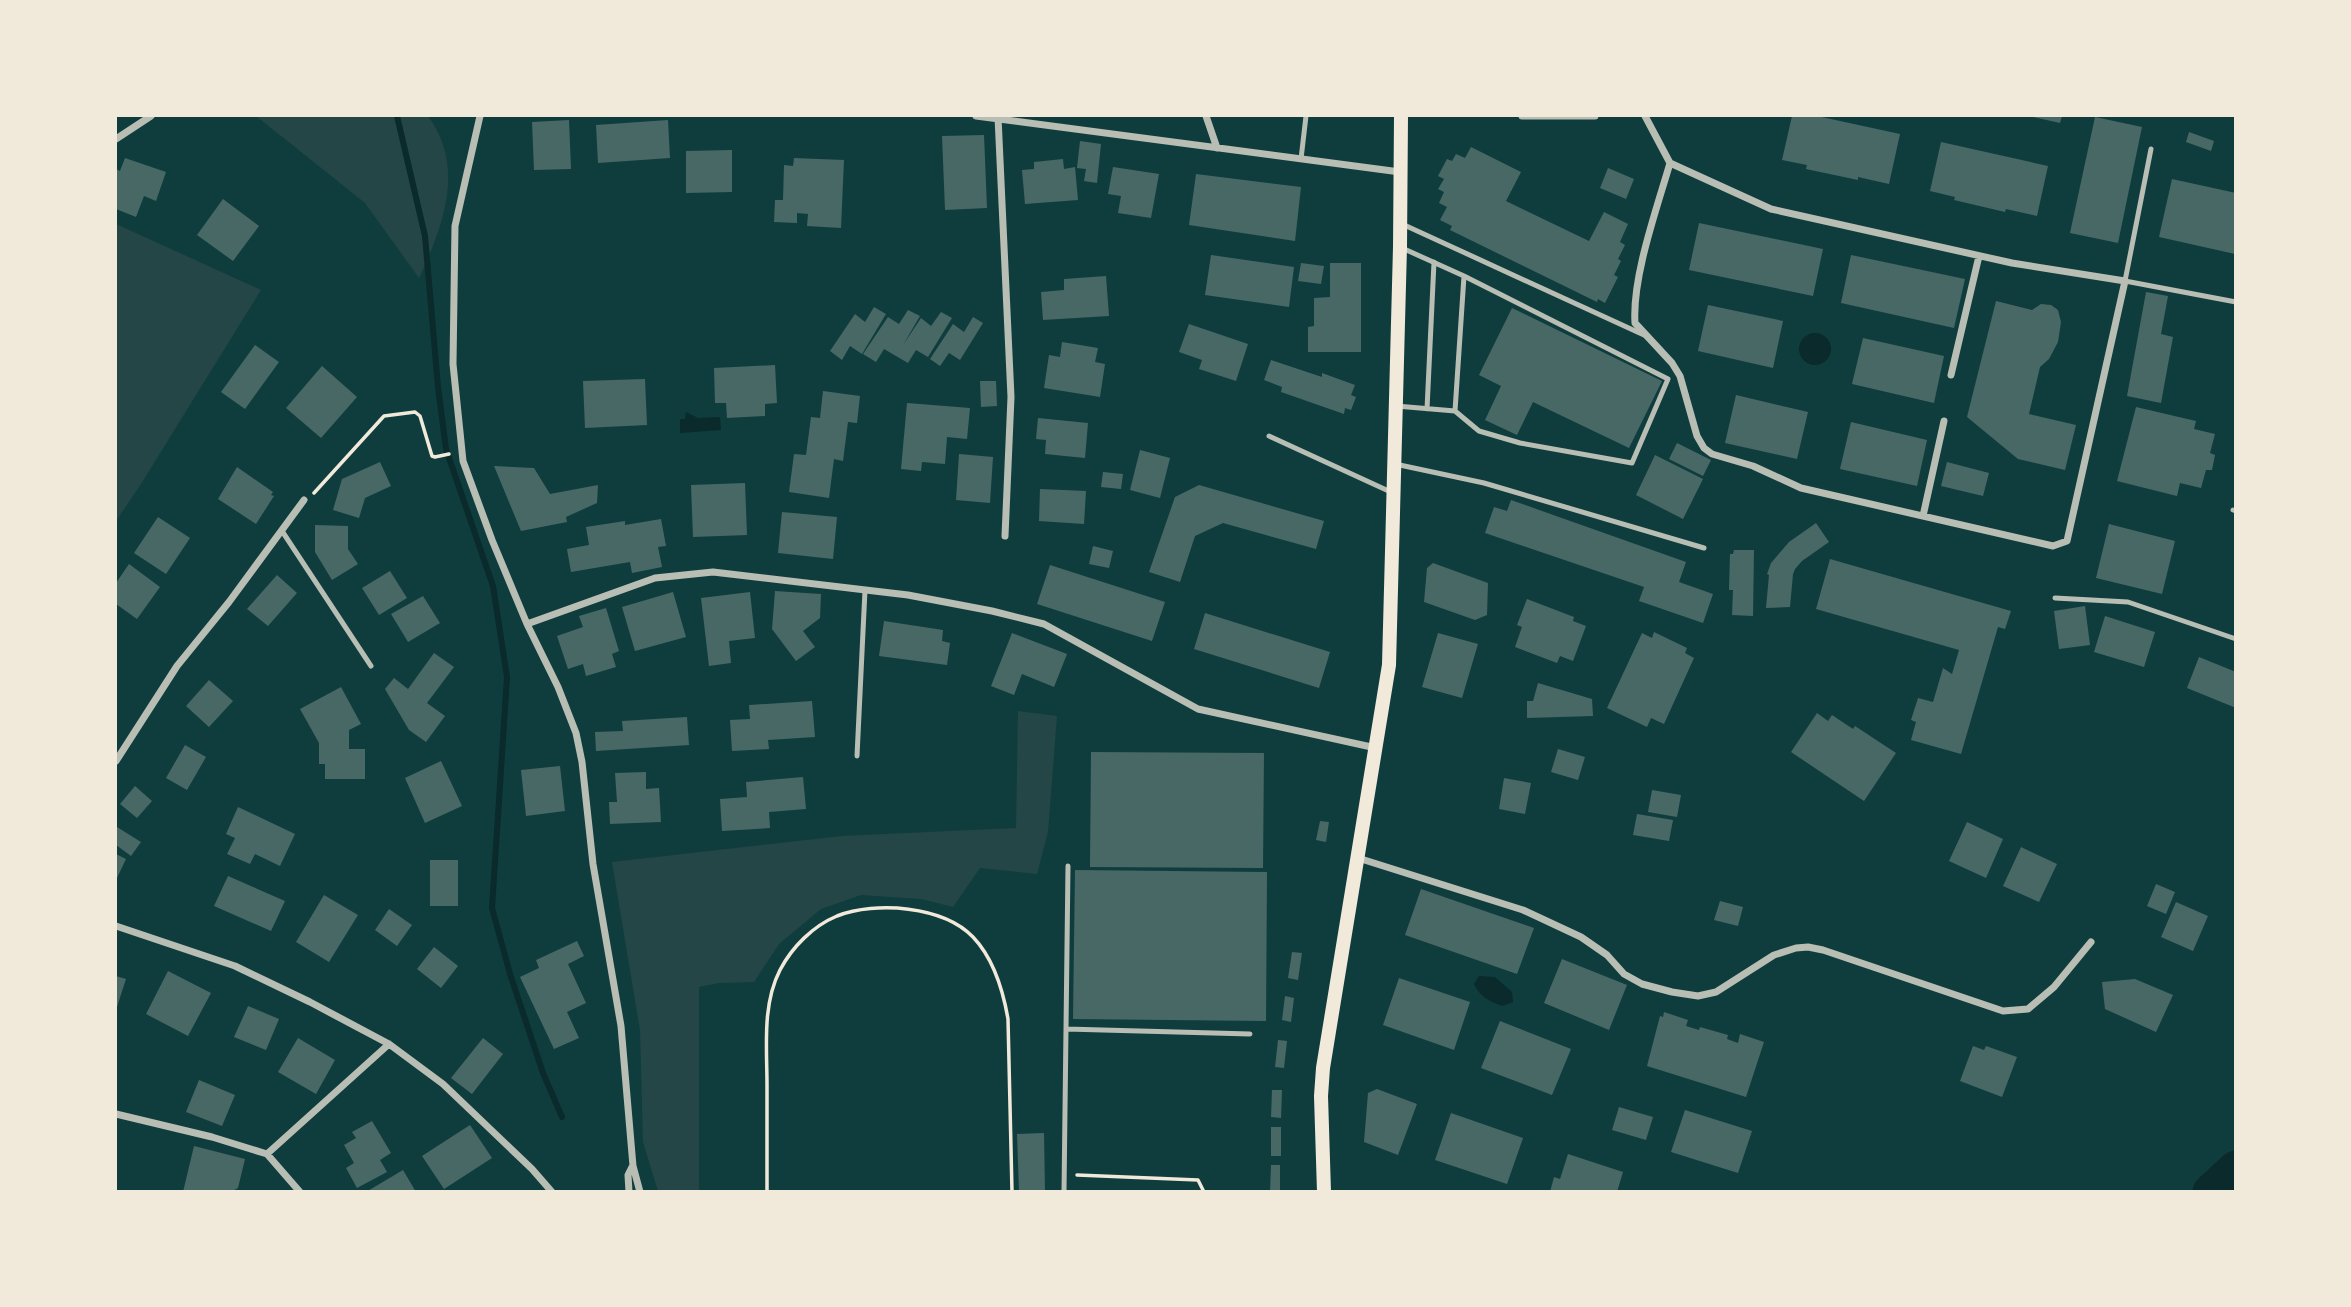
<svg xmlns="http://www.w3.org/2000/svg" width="2351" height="1307" font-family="Inter,sans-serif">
<rect width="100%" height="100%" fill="#0f3d3e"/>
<!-- green -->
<path fill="#244646" d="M256,116H428C466,168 443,226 419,278L365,203Z
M116,224L261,290L141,484L116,521Z
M1018,711L1057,716L1048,832L1037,874L980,868L953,907L921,899L861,895L821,909L779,944L754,982L719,983L699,987V1191H658L643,1142L640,1030L612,862L842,836L1016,828Z"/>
<!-- water -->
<path fill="#0a2a2b" d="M1799 349a16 16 0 1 1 32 0a16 16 0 1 1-32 0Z
M686,412L698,418L720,417L721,430L680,433V419H685Z
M1479,976L1495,977L1512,992L1513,1002L1502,1006C1489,1001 1480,997 1474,984Z"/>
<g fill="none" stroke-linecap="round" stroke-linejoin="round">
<!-- stream -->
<path stroke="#0a2a2b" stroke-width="6" d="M397,116L425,236L438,387L446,449L493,586L507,677L492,908L510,974L543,1073L562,1117"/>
<!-- river -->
<path stroke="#0a2a2b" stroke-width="37" d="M2211,1192L2236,1169"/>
</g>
<!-- building -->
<path fill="#486865" d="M1792,116H1817L1900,134L1889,184L1858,177V180L1806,169L1807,165L1782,160Z
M2029,116H2062L2060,123Z
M2095,117L2142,127L2118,243L2070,233Z
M569,120L571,169L534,170L532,122Z
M668,120L670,158L598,163L596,125Z
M2189,132L2214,141L2211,151L2186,142Z
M984,135L987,208L945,210L942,136Z
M1080,141L1101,144L1097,183L1084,181L1086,169L1077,168Z
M1941,142L2048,166L2037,216L2006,209L2005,212L1954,200L1955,197L1930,191Z
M1471,147L1521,172L1506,201L1589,241L1604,212L1628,224L1620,242L1625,245L1618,259L1621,261L1614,275L1618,277L1605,303L1598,299L1597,302L1450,230L1452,226L1440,220L1447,207L1439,203L1444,192L1438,189L1444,179L1438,176L1447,159L1452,161L1456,154L1465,158Z
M732,150V192L686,193V151Z
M125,158L166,172L156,201L144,196L136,217L116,209V169L120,171Z
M794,158L844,160L841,228L807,226L808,214L797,213V223L774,222L775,200H783L784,165L793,166Z
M1063,159L1064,169L1075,167L1078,200L1025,204L1022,170L1034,169V162Z
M1113,167L1159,174L1151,218L1118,213L1121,196L1108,194Z
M1608,168L1634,179L1626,199L1600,188Z
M1196,174L1301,187L1295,241L1189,225Z
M2172,179L2236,193L2235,254L2159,237Z
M223,199L259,226L233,261L197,235Z
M1699,223L1823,249L1813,296L1689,270Z
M1211,255L1294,267L1289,307L1205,295Z
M1851,255L1965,279L1954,328L1841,303Z
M1301,263L1324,266L1321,284L1298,281Z
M1330,263H1361V352H1308V327L1314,326V298L1330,297Z
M1106,276L1109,316L1043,320L1041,292L1064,290V279Z
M2146,292L2168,296L2161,334L2173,337L2161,403L2127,396Z
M1996,301L2032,310L2041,304L2051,305L2058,310L2061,322L2058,342L2049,359L2040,367L2029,414L2076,425L2065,470L2018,459L1967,417Z
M1708,305L1783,321L1773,368L1698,351Z
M874,307L886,314L862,354L850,346L842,360L830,351L855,314L865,322Z
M1512,308L1662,381L1629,448L1533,402L1517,435L1485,420L1501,386L1479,375Z
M908,310L920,316L903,345L921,318L931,326L941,312L952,318L928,357L916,350L908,363L884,349L876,362L863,354L888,317L899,324Z
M973,317L983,323L960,360L949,353L940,366L930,359L953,324L964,332Z
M1189,324L1248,344L1236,381L1199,369L1202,360L1179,352Z
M1863,338L1944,356L1934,403L1852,384Z
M1062,342L1098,348L1095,362L1105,364L1100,397L1044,388L1049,355L1060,357Z
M255,345L279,362L245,409L221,392Z
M1271,360L1322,377V373L1355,385L1351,395L1356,397L1351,410L1345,408L1344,414L1281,392L1282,387L1264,380Z
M775,365L777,403L765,404V416L727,418L726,403H715L714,368Z
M322,366L357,397L321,438L286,408Z
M645,379L647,425L585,428L583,381Z
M980,381H996L997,406L981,407Z
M823,391L860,396L857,423L848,422L843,461L834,459L829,498L789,492L794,454L806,455L811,417L820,418Z
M1736,395L1808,412L1797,459L1725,443Z
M907,403L970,408L967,439L947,437L945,464L922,462L921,471L901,469Z
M2136,407L2196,421L2194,429L2215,434L2210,453L2215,455L2212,470H2206L2201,488L2180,483L2177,496L2117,481Z
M1038,418L1088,423L1085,458L1045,454L1046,440L1036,439Z
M1851,422L1927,440L1917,486L1840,469Z
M1677,443L1711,460L1703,476L1669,459Z
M1140,450L1170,458L1160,498L1130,490Z
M959,454L993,457L990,503L956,500Z
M1655,455L1703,479L1683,519L1636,495Z
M380,462L391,486L365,498L359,518L333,510L342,479Z
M1947,462L1989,473L1983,496L1941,486Z
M494,466L534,468L550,494L598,485L597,503L566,517L567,522L521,531Z
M237,467L273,492L271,495L274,496L256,524L218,499Z
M1103,472L1123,474L1121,489L1101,487Z
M745,483L747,535L693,537L691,485Z
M1199,485L1324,521L1316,549L1223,523L1195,536L1180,582L1149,572L1175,497Z
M1040,489L1086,491L1084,524L1039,521Z
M1511,500L1686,562L1679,582L1713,594L1703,623L1639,601L1644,587L1485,533L1494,507L1507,511Z
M782,512L837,517L833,559L778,553Z
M158,517L190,538L166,574L134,553Z
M661,519L666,546L658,547L662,567L632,573L630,562L571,572L567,549L589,545L586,527L625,521V525Z
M1816,523L1829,542L1802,561L1795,569L1793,574L1790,607L1766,608L1769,575L1767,574L1771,563L1789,542Z
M2109,524L2175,541L2162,594L2096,578Z
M315,525L348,526V549L358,564L332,580L315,552Z
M1093,546L1113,551L1109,568L1089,564Z
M1734,550H1754L1753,616L1732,615L1733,590H1729L1730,554H1733Z
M1830,559L2011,611L2005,629L1998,627L1961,754L1911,740L1916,722L1911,720L1918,698L1933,702L1943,668L1952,674L1959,650L1816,609Z
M1433,563L1488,583L1487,615L1475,620L1424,602L1427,568Z
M129,564L160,587L137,619L116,604V583Z
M1050,565L1165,602L1152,641L1037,604Z
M390,571L407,598L379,615L362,588Z
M277,575L297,593L268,626L247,609Z
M775,591L821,594L820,618L803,631L815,647L796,661L772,629Z
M673,592L686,637L635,651L622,607Z
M750,592L755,638L729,641L731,663L709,666L701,598Z
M423,596L440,623L408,642L391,614Z
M1527,599L1574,617L1573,621L1586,626L1573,661L1560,656L1557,663L1515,647L1522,627L1517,625Z
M2085,606L2090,645L2059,649L2054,611Z
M606,608L619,651L612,654L616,667L586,676L583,664L568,669L557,636L583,627L579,616Z
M1205,613L1330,652L1319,688L1194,649Z
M2105,616L2155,632L2144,667L2094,652Z
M884,621L943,630L942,641L950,643L947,665L879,656Z
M1654,632L1687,648L1685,653L1694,658L1664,724L1651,718L1647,727L1607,708L1642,633L1652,638Z
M1012,633L1067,654L1054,687L1022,674L1014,695L991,686Z
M1438,633L1478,644L1462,698L1422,687Z
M434,653L454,667L427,703L445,716L426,742L409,730L385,689L394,678L408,689Z
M2199,657L2236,672V708L2187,688Z
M209,680L233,701L209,727L186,706Z
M1538,683L1592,699L1593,716L1527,718V701H1533Z
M341,687L361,724L349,730V749H365V779H325V764H319V743L300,709Z
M812,701L815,737L768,740L769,749L732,751L730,720L750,719L749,705Z
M1817,713L1828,721L1832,715L1853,729L1855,726L1896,753L1864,801L1791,752Z
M687,717L689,745L596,751L595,732L623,731L622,721Z
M185,745L206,757L187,790L166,778Z
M1558,749L1585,757L1578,780L1551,772Z
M1091,752L1264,753L1263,868L1090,867Z
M441,761L462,806L425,823L405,778Z
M560,766L565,811L526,816L521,770Z
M646,772V789L659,788L661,822L610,824L609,802H617L615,773Z
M803,777L806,809L769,812L770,828L722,831L720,799L747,797L746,782Z
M1504,778L1531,783L1525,814L1499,809Z
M135,786L152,801L137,818L120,804Z
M1652,790L1681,795L1677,817L1648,812Z
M238,807L295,834L280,866L255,854L250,864L227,854L235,838L226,834Z
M1637,814L1673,820L1669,841L1633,835Z
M1320,821L1329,822L1326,842L1316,840Z
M1967,822L2003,839L1986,878L1949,861Z
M117,827L141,842L131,856L116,845Z
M2021,847L2057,864L2039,902L2003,886Z
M116,854L126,859L116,880Z
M430,860H458V906H430Z
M1075,870L1267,872L1266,1021L1073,1019Z
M228,876L285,901L271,931L214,906Z
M2156,884L2175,892L2166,914L2147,906Z
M1421,889L1534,928L1517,974L1405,935Z
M324,895L358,915L329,962L296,942Z
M1720,901L1743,907L1738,926L1714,920Z
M2176,902L2208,916L2193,951L2161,937Z
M389,909L412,925L397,946L375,930Z
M577,941L584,956L568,964L586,1003L567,1012L579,1038L554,1049L520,977L539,968L536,960Z
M434,947L458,966L441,988L417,969Z
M1292,952L1302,953L1298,980L1288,978Z
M1562,959L1627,985L1609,1030L1544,1003Z
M168,971L211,993L188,1036L146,1014Z
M116,976L126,979L116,1010Z
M1399,978L1470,1002L1454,1050L1383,1025Z
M2135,979L2173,995L2156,1032L2105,1009L2102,982Z
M1285,996L1294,998L1291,1022L1282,1020Z
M248,1006L279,1019L266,1050L234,1037Z
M1664,1012L1688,1020L1686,1026L1699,1030L1700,1027L1728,1035L1727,1039L1738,1043L1740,1034L1764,1042L1746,1097L1647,1066L1660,1016L1663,1017Z
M1500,1021L1571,1049L1552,1095L1481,1068Z
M298,1038L335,1060L316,1094L278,1072Z
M483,1038L503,1054L472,1094L451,1078Z
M1278,1040L1287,1041L1284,1068L1275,1067Z
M1973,1046L1984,1050L1986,1046L2017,1057L2002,1097L1960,1081Z
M199,1080L235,1095L222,1126L186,1112Z
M1377,1089L1417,1104L1398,1155L1364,1142L1368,1093Z
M1272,1090H1282L1281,1118L1271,1117Z
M1619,1107L1653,1117L1646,1140L1612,1130Z
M1685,1110L1752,1131L1738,1173L1671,1152Z
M1451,1113L1523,1138L1507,1184L1435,1160Z
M372,1121L391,1153L380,1160L387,1172L357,1188L346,1168L354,1163L344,1145L356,1138L352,1132Z
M470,1125L492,1158L444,1189L422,1156Z
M1271,1127H1281V1156H1271Z
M1044,1133L1045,1192H1019L1017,1134Z
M194,1146L245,1159L238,1188L231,1192H183Z
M1568,1154L1623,1172L1617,1192H1550L1554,1177L1560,1179Z
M1271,1165H1280V1192H1270Z
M403,1170L416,1192H366Z"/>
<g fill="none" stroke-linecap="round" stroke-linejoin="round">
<!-- path -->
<path stroke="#f1e9da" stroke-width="3.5" d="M314,493L384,416L415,412L420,416L432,456L435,457L449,454
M1077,1175L1198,1180L1204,1192
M767,1192C767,1156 767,1121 767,1085C767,1047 762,1005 780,970C792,947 813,926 837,916C876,901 943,906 973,937C994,959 1003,990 1008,1019L1012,1192"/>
<!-- service -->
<path stroke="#b8beb3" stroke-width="5" d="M2151,149L2125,281L2236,302
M1301,159L1306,116
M1402,224L1644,335
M1396,406L1455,411L1464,276L1402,248
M1427,409L1434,262
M1455,411L1479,431L1520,443L1632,463L1668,379L1464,276
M1269,436L1393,493
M1395,464L1484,483L1704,548
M2233,510L2236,511
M282,531L371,666
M2055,598L2128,602L2236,639
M857,756L865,590
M1066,1029L1250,1034
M1064,1192L1068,866"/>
<!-- minor -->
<path stroke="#b8beb3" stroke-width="7" d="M480,116L455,226L453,364L463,461L492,540L527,624L558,687L576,733L582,762L593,864L621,1026L633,1166L640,1192
M976,116L1400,172
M1206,116L1217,148
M1522,116H1595
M1645,116L1670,163
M998,117L1011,397L1005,536
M116,139L151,116
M1670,163L1771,209L2012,263L2125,281L2067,541L2053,546L1801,488L1753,466L1712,454L1704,448L1697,436L1680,376L1672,363L1635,323C1632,277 1657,208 1670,163Z
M1951,375L1979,256
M1923,516L1944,421
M527,624L655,578L713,572L908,595L992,611L1044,624L1198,709L1376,748
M116,761L177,666L229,602L304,500
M1358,858L1523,910L1581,937L1607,955L1624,974L1642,984L1672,992L1698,996L1716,992L1774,955L1796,948L1808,947L1823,950L2003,1011L2028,1009L2054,987L2091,942
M116,926L235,966L310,1002L389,1044L443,1084L532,1169L552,1192
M116,1114L212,1137L267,1154L300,1192
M267,1154L389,1044
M629,1192L628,1175L632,1167"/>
<!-- secondary -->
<path stroke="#f1e9da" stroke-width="14" d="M1324,1192L1321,1096L1323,1068L1389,665L1400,247L1401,116"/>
</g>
<!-- border -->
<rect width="2351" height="1307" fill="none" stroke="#f1e9da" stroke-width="234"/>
</svg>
